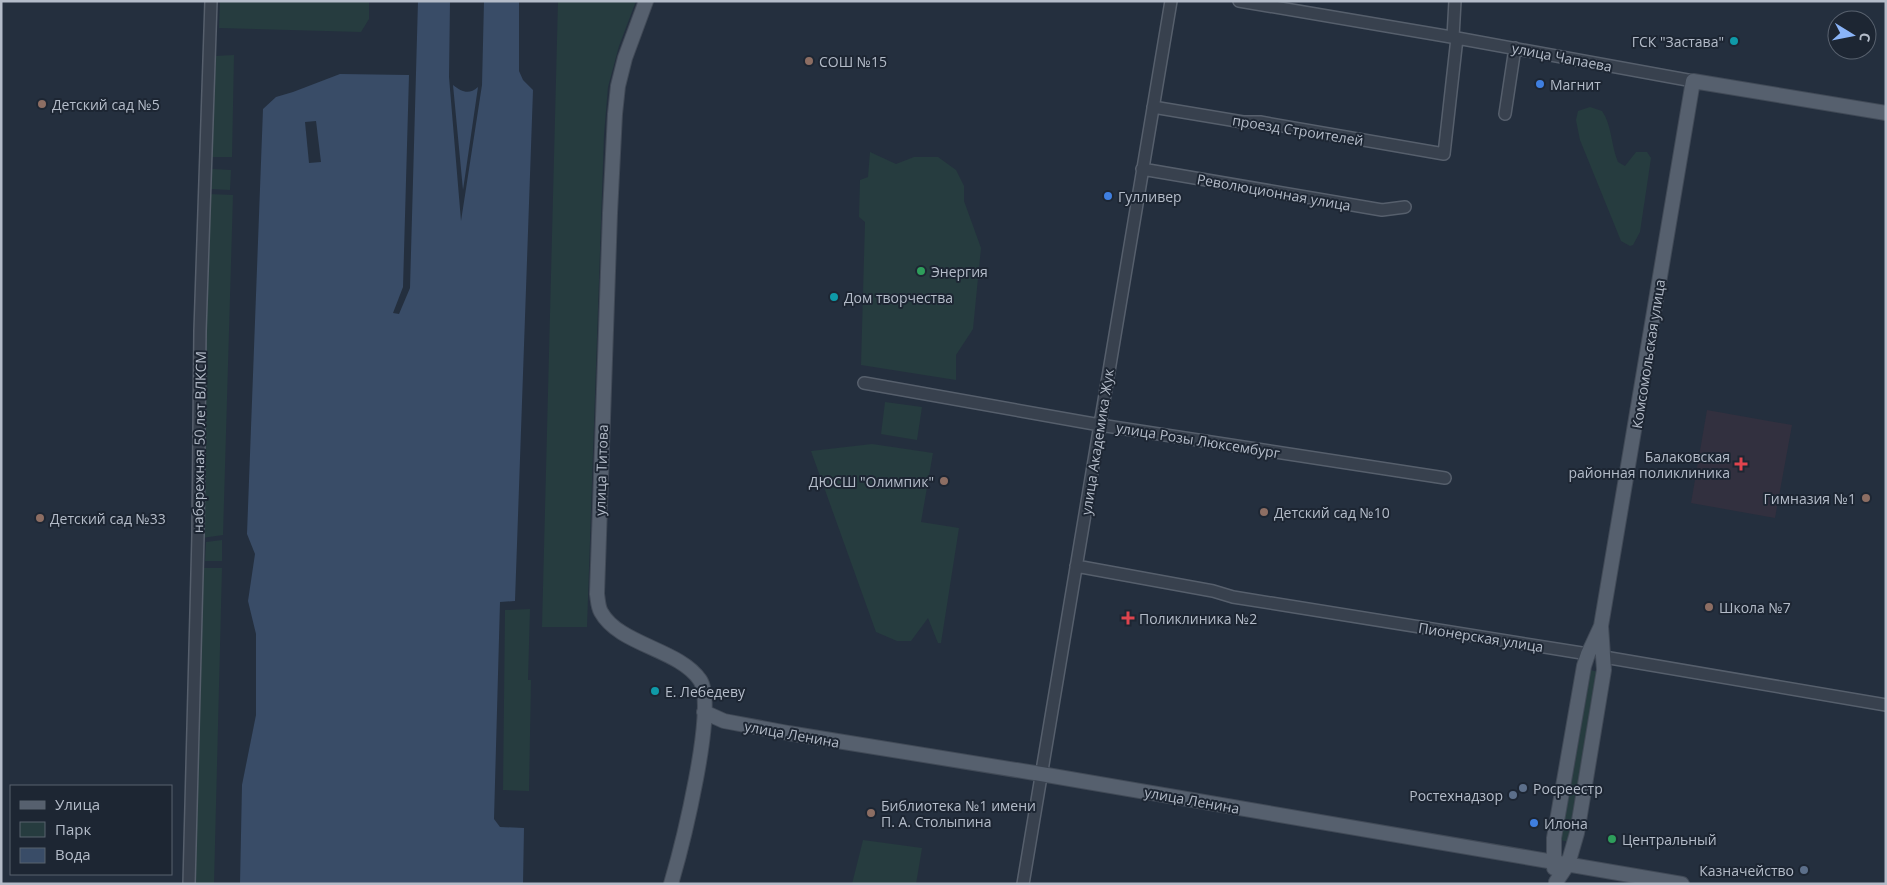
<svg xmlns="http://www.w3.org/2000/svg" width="1887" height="885" font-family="'Open Sans',sans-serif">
<rect width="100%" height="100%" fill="#242f3e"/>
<!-- medical -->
<path fill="#32303f" d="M1707,410L1792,425L1775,518L1691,503Z"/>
<!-- green -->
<path fill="#263c3f" d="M220,1H369V19L361,32L219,28Z
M558,1H636L619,46L608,87L604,135L587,627H542Z
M234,55L232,157H211L215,56Z
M1590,107L1602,111C1612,125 1611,146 1618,162L1625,166L1636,152H1647L1651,158L1640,232L1633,245L1630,246L1621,241L1580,140L1576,120L1578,111Z
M870,152L896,164L914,157H938L956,170L964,186V201L981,248L973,329L956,355V380L861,365L865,222L859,217L860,180L868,177Z
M212,169L231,170L230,190L211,189Z
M209,194L233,195L223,535L202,538Z
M885,402L922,407L917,440L881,434Z
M872,444L933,453L921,522L959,528L941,643H938L928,618L911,641H897L876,632L811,451Z
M222,540V561H205L206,542Z
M202,568H222L214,884H195Z
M530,609L528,680H531L529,791L503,790L505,610Z
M1590,670L1599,672L1569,842L1560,840Z
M863,840L922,848L916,884H852Z"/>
<!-- water -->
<path fill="#394c67" d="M418,1H450L449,77L461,221L482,85L484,1H519V71L523,80L533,90L515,601L500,602L494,819L500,827L524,828L523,884H240L242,785L256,715V634L248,601L255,554L247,534L263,109L276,97L293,92L340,74L409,75L403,287L393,313L399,314L410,288Z
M453,85C462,92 469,95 478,87L463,190Z"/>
<!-- pier -->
<path fill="#242f3e" d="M316,121L321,162L309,163L305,122Z"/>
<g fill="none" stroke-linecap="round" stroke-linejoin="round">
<!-- minor casing -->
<g stroke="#565f6c" stroke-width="14">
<path id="minor" d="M1239,1L1457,38L1693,81
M1453,37L1455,1
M1153,107L1243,122H1260L1444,154L1457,38
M1505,114L1515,48
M1142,169L1382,210L1405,207
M864,383L1100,425L1445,478
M1076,566L1213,591L1233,597L1588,654
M1604,657L1886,705
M189,884L198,535L200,331L211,1
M1023,884L1171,1"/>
</g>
<!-- major casing -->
<g stroke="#414a57" stroke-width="16">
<path id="major" d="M646,1L625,58L618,86L615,114L610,213L597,594C598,600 598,607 601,612C619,645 679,649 700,680C718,706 681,850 671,884
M704,712L724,721L788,733L1041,774L1682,884
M1554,868V838L1584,666L1588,654L1601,626
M1556,882L1568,864L1577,833L1604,670L1601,626L1693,81L1886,113"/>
</g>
<!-- minor -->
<use href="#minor" stroke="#38414e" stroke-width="11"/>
<!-- major -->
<use href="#major" stroke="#56606e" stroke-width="14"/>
</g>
<!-- markers -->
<g fill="#0f9aa8" stroke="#1d2633" stroke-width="2">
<circle cx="1734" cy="41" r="5"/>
<circle cx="834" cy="297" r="5"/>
<circle cx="655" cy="691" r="5"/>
</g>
<g fill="#8d6e63" stroke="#1d2633" stroke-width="2">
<circle cx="809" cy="61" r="5"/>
<circle cx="42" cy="104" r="5"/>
<circle cx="944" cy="481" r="5"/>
<circle cx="1866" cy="498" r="5"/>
<circle cx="1264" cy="512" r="5"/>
<circle cx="40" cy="518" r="5"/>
<circle cx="1709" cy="607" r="5"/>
<circle cx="871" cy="813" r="5"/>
</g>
<g fill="#3f7fe0" stroke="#1d2633" stroke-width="2">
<circle cx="1540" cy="84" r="5"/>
<circle cx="1108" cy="196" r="5"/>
<circle cx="1534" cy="823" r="5"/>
</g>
<g fill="#2e9e5b" stroke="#1d2633" stroke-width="2">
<circle cx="921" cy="271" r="5"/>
<circle cx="1612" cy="839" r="5"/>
</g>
<g fill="#e0444e" stroke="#1d2633" stroke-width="2">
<path d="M1738.5 456.5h5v5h5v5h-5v5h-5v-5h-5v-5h5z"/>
<path d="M1125.5 610.5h5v5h5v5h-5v5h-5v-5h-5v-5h5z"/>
</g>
<g fill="#5c6f8a" stroke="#1d2633" stroke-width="2">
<circle cx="1523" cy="788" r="5"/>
<circle cx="1513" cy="795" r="5"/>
<circle cx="1804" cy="870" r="5"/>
</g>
<g text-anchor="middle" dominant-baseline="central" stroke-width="4" stroke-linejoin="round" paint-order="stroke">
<!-- poi labels -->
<g font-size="14" fill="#b4bcc9" stroke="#1d2633" text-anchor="start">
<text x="1724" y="41" text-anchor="end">ГСК "Застава"</text>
<text x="819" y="61">СОШ №15</text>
<text x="1550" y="84">Магнит</text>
<text x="52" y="104">Детский сад №5</text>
<text x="1118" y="196">Гулливер</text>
<text x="931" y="271">Энергия</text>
<text x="844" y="297">Дом творчества</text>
<text x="1730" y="456" text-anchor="end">Балаковская<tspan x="1730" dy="16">районная поликлиника</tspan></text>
<text x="934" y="481" text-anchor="end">ДЮСШ "Олимпик"</text>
<text x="1856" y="498" text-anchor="end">Гимназия №1</text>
<text x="1274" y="512">Детский сад №10</text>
<text x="50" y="518">Детский сад №33</text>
<text x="1719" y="607">Школа №7</text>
<text x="1139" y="618">Поликлиника №2</text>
<text x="665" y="691">Е. Лебедеву</text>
<text x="1533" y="788">Росреестр</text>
<text x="1503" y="795" text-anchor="end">Ростехнадзор</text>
<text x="881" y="805">Библиотека №1 имени<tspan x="881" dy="16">П. А. Столыпина</tspan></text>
<text x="1544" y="823">Илона</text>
<text x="1622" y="839">Центральный</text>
<text x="1794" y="870" text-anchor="end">Казначейство</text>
</g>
<!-- street labels -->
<g font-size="14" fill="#b4bcc9" stroke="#1d2633">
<text transform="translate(1562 57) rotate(11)">улица Чапаева</text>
<text transform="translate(1298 130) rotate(9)">проезд Строителей</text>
<text transform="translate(1274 192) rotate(10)">Революционная улица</text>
<text transform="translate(1648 354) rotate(-81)">Комсомольская улица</text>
<text transform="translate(1198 440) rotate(9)">улица Розы Люксембург</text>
<text transform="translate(199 442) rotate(-89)">набережная 50 лет ВЛКСМ</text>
<text transform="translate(1097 442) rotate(-81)">улица Академика Жук</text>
<text transform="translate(601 470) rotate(-88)">улица Титова</text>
<text transform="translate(1481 637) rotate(9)">Пионерская улица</text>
<text transform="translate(792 734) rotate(10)">улица Ленина</text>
<text transform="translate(1192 800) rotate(10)">улица Ленина</text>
</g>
</g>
<!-- border -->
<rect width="1887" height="885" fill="none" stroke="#b4bcc9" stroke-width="5"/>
<!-- legend -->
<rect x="10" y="785" width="162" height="90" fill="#1d2633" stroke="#59626f"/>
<rect x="20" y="801" width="25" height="8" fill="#56606e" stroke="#59626f"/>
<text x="55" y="810" font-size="15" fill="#b4bcc9">Улица</text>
<rect x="20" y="822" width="25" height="15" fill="#263c3f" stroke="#59626f"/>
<text x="55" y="835" font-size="15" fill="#b4bcc9">Парк</text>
<rect x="20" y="848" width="25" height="15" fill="#394c67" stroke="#59626f"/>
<text x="55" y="860" font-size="15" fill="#b4bcc9">Вода</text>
<!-- north arrow -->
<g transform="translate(1852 35) rotate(100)"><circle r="24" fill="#1d2633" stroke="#59626f"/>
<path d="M0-4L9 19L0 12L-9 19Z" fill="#8ab4f8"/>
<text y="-8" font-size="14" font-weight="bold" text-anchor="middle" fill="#b4bcc9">С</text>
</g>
</svg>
